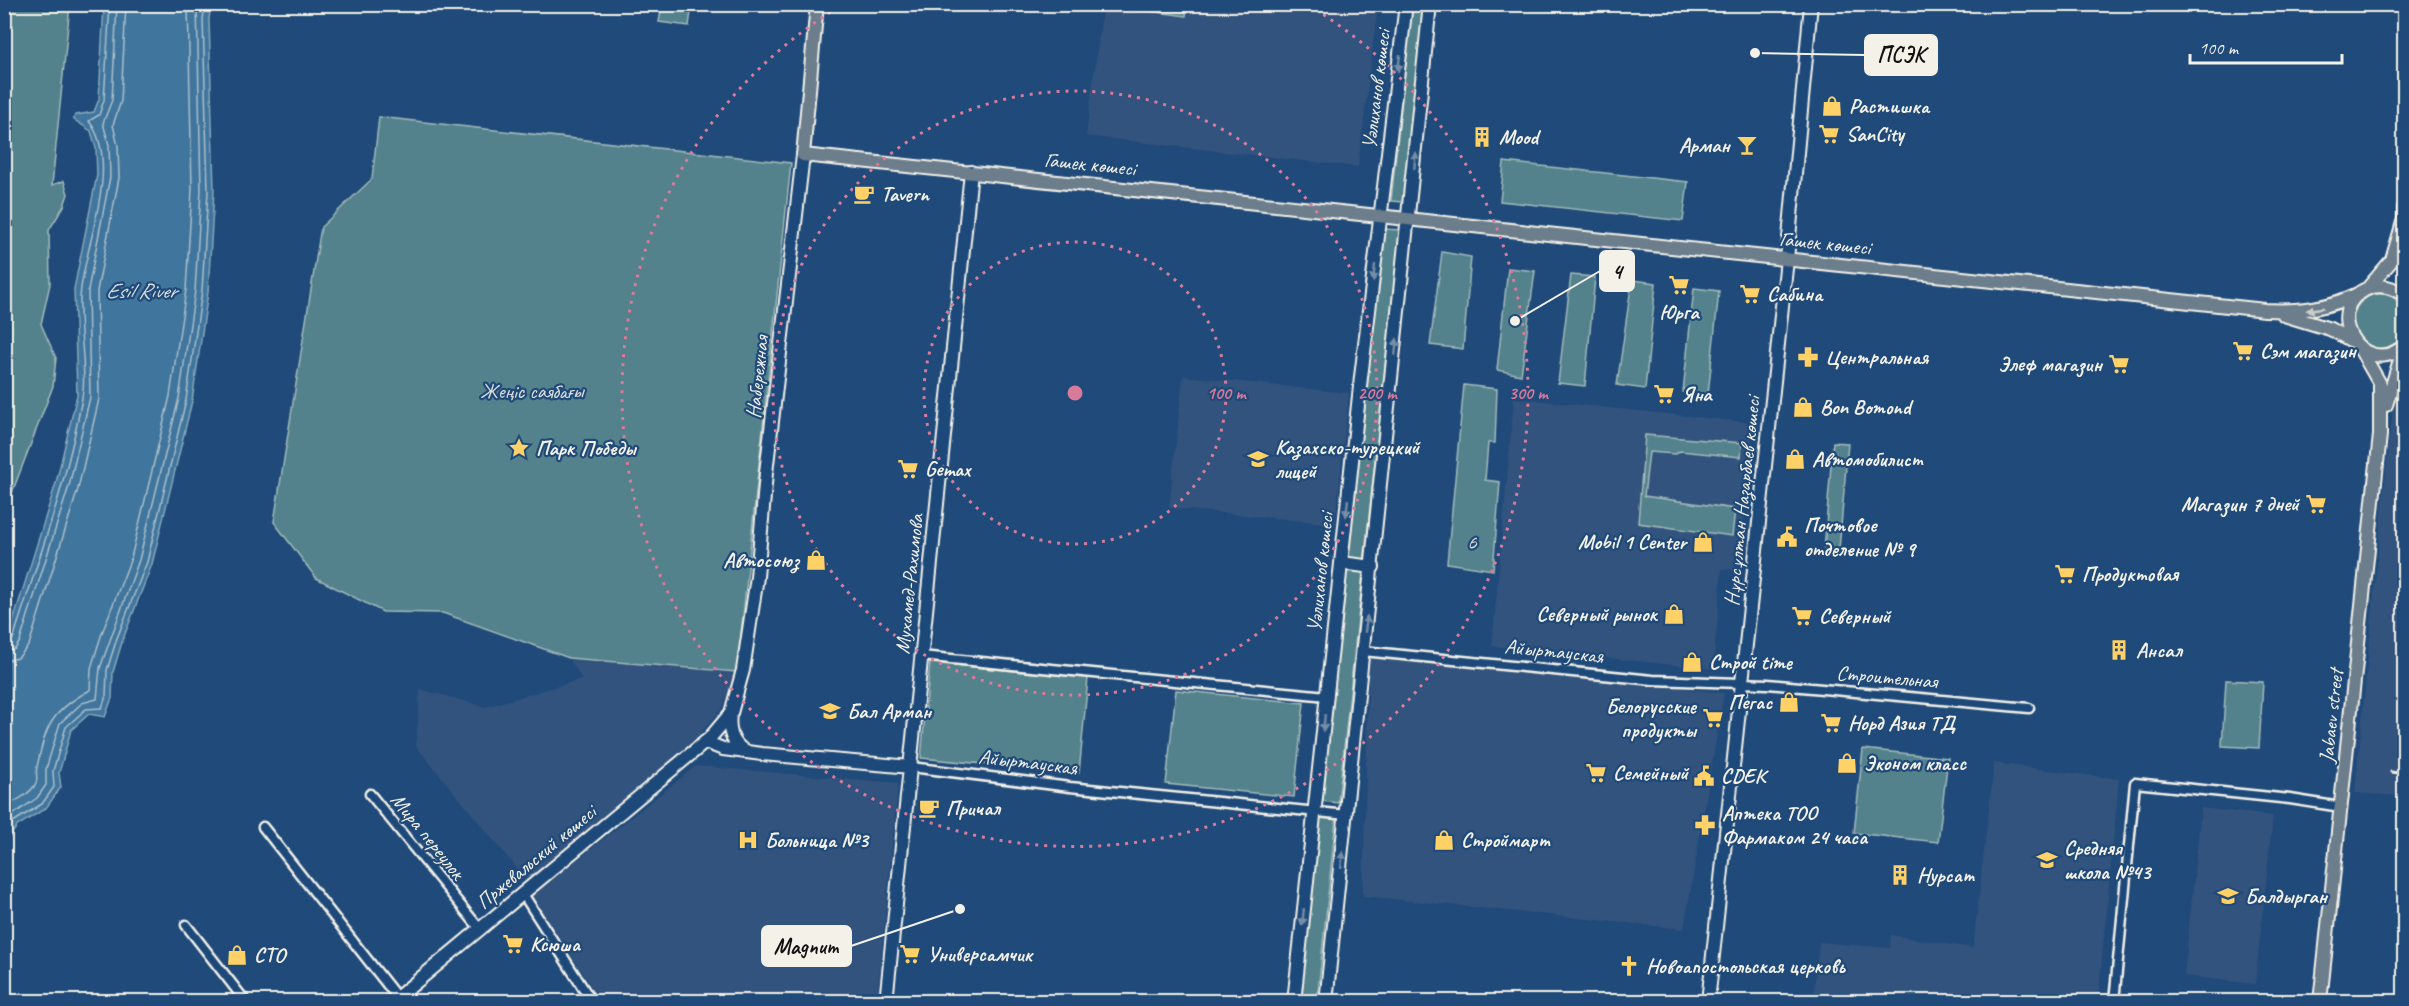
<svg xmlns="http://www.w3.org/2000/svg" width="2409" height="1006" font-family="Caveat,sans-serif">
<rect width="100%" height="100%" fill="#1f4a7a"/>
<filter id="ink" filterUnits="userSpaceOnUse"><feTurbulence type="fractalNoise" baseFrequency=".0167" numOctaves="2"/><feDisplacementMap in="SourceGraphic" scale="12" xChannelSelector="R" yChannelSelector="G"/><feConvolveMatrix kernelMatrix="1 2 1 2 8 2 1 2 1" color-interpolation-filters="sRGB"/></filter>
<g filter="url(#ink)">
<!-- built -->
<path fill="#33537e" d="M1103,5H1378L1358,167L1086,136Z
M2404,370V796L2355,793L2389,437L2394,403Z
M1183,376L1349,393L1335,524L1169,508Z
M1514,398L1754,423L1737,570L1722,569L1713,669L1492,646Z
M1369,654L1724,693L1684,929L1363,896Z
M569,658L737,672L722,708L683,754L528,882L416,746L420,689L485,707L582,679Z
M1994,763L2119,779L2098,1001H1813L1819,942L1890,948L1891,935L1973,948Z
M696,766L898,783L877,1001H601L532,896Z
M2201,808L2273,816L2255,984L2184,976Z"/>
<!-- green -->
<path fill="#52828c" stroke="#a3baba" stroke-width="1.5" d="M5,4L70,5L52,185L64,181L68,194L64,206L49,230L50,284L41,324L56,358L53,386L5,511Z
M662,5H692L689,26L659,22Z
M1127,5V4L1187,5L1186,16L1127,8Z
M1412,5H1425L1404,202L1391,201Z
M379,117L791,163L737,672L569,658L443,613L383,612L316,578L274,522L321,227L372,179Z
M1504,162L1688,182L1683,221L1500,201Z
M1384,229L1400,230L1338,803L1322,801Z
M1442,252L1471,257L1463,349L1430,345Z
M1508,268L1535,271L1521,375L1497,370Z
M1571,275L1595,277L1585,386L1558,383Z
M1632,280L1656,283L1645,389L1617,385Z
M1694,288L1719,291L1708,394L1683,392Z
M2353 321a27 27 0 1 1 54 0a27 27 0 1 1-54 0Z
M1464,385L1497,389L1495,443H1488L1485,480L1500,482L1493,570L1447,563Z
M1645,435L1742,443L1741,457L1680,451L1675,454L1649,452L1644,496L1735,509L1732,536L1638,523Z
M1833,442L1848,443L1839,550L1824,549Z
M930,663L1088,678L1079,773L921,758Z
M2226,680L2263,682L2259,748L2222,746Z
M1176,690L1304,703L1294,797L1166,784Z
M1863,749L1948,758L1938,842L1854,833Z
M1320,818L1336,819L1317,1001H1300Z"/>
<!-- water -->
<path fill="#40759d" stroke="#88a7bb" stroke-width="1.5" d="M104,5H211L209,19L214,191L208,292L192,401L152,564L123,639L113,672L112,698L105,717L89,714L71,730L59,773L61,787L46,808L17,826L5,844V647L56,483L77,395L74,289L97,175L96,148L91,131L73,119L76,115L94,112L99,99Z"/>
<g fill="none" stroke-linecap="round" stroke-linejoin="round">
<!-- shore -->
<path stroke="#acbfca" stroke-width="1.5" d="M4,644L13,639C38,560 68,480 82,398C88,362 76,324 81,288C87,240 121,162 89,121L99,115L104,100L110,4
M4,652L15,649L20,641L69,486L90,397L88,290L110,177L109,145L103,123L112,100L117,4
M4,661L18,658L29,645L78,489L99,399L97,291L119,178L118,146L113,125L121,101L126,4
M4,807C15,801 28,796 35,785C39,780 35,774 37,767C46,724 52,711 90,690L91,668L102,633L131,558L170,396L186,290L192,190L188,4
M4,821L37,798L46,785V769L60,723L82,703L97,699L100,668L139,560L179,398L195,291L201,190L197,4
M4,834L13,822L42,804L54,787L53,771L66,727L86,709L102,708L106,696L107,670L117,638L147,562L186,400L202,291L208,191L203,19L205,4"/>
<!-- street casing -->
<g stroke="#f4f1e8" stroke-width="13">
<path id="street" d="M1363,651L1653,680L1768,684L2029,708
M921,656L1327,696
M911,767L1070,787L1347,815
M370,794L480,929
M263,827L400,1001
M523,894L592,1002
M186,925L246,1002
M2114,1002L2135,783L2290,799L2341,807"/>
</g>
<!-- secondary casing -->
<g stroke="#f4f1e8" stroke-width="16">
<path id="secondary" d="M1341,563L1373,567
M730,714C728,730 731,742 744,751
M705,742L723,749L762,754L911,767
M392,1002L710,738L731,713L743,670L757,577L766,473L803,155
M886,1002L971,172
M1294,1002L1361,377L1406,4
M1326,1002L1430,4
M1708,1002L1787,259L1811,4"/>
</g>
<!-- primary casing -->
<g stroke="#f4f1e8" stroke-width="16">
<path id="primary" d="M817,4L803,155L2265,310C2301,312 2330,308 2362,292
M2404,208V263
M2368,288L2392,260L2403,222
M2404,296C2394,287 2382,284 2369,288C2319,306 2361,382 2404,346
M2284,315L2330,329L2354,342
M2386,405L2404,347
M2320,1002L2380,435V384L2359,347"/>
</g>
<!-- street -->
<use href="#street" stroke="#1f4a7a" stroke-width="8"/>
<!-- secondary -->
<use href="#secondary" stroke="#1f4a7a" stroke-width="12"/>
<!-- primary -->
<use href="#primary" stroke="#6c7d8c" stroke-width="12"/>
<!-- rail -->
<path stroke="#f4f1e8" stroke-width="3" d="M2391,772L2404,774"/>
</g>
<!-- one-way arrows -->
<defs><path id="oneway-solid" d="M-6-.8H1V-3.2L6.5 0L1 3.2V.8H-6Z" transform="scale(1.5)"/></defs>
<g fill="#748da6">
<use href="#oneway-solid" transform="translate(1399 63) rotate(97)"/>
<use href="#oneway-solid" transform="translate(1415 160) rotate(-85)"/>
<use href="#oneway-solid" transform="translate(1374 273) rotate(97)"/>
<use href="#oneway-solid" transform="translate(1396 347) rotate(-84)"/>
<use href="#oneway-solid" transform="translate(1347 508) rotate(96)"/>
<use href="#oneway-solid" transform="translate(1366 624) rotate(-83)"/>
<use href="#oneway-solid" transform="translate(1324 723) rotate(96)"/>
<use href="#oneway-solid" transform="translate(1342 860) rotate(-84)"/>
<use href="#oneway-solid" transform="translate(1303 917) rotate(96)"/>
</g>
<use fill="#cbcecc" href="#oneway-solid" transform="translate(2315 309) rotate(171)"/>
</g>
<!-- distance rings -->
<g fill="none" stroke="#d87a9a" stroke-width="3" stroke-dasharray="3 6">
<circle cx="1075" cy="393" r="151"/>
<circle cx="1075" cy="393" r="302"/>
<path d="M1308 5A453 453 0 1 1 842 5"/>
</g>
<!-- icons -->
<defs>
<g id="shop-bare" transform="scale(1.62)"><path d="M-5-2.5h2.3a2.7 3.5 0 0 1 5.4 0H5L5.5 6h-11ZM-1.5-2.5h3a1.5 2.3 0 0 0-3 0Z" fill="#ffd166" stroke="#1f4a7a" stroke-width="2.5" paint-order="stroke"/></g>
<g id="supermarket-bare" transform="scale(1.62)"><path d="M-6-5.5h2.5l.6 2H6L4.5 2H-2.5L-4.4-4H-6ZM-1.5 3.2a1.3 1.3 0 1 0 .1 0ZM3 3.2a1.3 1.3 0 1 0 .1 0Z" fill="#ffd166" stroke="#1f4a7a" stroke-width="2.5" paint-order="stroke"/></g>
<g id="building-bare" transform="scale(1.62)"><path d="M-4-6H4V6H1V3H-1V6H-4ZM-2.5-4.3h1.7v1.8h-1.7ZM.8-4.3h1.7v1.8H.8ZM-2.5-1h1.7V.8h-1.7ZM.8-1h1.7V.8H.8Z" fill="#ffd166" stroke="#1f4a7a" stroke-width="2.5" paint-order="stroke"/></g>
<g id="bar-bare" transform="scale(1.62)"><path d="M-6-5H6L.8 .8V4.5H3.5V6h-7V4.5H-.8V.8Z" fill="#ffd166" stroke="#1f4a7a" stroke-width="2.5" paint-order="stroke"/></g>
<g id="cafe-bare" transform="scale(1.62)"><path d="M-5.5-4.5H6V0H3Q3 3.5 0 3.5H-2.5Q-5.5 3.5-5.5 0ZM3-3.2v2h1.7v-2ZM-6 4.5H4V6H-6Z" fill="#ffd166" stroke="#1f4a7a" stroke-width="2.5" paint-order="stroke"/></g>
<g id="pharmacy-bare" transform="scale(1.62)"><path d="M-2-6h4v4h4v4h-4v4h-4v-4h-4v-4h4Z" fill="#ffd166" stroke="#1f4a7a" stroke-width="2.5" paint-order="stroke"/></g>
<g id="sight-bare" transform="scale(1.62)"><path d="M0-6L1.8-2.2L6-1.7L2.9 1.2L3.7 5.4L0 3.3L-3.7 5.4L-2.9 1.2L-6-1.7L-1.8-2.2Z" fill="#ffd166" stroke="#1f4a7a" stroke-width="2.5" paint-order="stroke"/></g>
<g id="school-bare" transform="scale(1.62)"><path d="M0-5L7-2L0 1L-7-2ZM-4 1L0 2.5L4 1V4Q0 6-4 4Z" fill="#ffd166" stroke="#1f4a7a" stroke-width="2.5" paint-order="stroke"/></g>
<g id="civic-bare" transform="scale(1.62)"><path d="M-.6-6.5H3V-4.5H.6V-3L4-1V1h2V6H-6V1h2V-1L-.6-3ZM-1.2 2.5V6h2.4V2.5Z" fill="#ffd166" stroke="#1f4a7a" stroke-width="2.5" paint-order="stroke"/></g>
<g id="hospital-bare" transform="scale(1.62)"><path d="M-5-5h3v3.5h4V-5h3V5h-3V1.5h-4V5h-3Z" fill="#ffd166" stroke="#1f4a7a" stroke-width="2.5" paint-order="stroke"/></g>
<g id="church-bare" transform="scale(1.62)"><path d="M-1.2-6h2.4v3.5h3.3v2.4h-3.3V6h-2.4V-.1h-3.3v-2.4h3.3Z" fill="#ffd166" stroke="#1f4a7a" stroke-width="2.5" paint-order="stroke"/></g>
</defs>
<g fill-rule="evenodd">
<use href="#shop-bare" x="1832" y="106"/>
<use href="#supermarket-bare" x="1829" y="134"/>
<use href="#building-bare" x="1482" y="137"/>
<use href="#bar-bare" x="1747" y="145"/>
<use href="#cafe-bare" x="864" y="194"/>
<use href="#supermarket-bare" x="1679" y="285"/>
<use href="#supermarket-bare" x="1750" y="294"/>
<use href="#supermarket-bare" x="2243" y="351"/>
<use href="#pharmacy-bare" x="1808" y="357"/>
<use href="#supermarket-bare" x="2119" y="364"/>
<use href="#supermarket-bare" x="1664" y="394"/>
<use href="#shop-bare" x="1803" y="407"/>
<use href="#sight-bare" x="519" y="448"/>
<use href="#school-bare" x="1258" y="459"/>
<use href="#shop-bare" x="1795" y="459"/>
<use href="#supermarket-bare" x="908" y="469"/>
<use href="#supermarket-bare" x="2316" y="504"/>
<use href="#civic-bare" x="1787" y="537"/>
<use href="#shop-bare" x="1703" y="542"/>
<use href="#shop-bare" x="816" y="560"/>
<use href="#supermarket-bare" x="2065" y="574"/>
<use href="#shop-bare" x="1674" y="614"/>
<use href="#supermarket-bare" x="1802" y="616"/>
<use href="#building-bare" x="2119" y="650"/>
<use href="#shop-bare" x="1692" y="662"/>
<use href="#shop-bare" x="1789" y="702"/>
<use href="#school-bare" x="830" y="711"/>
<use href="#supermarket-bare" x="1713" y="718"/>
<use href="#supermarket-bare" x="1831" y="723"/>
<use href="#shop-bare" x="1847" y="763"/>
<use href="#supermarket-bare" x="1596" y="773"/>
<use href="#civic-bare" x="1704" y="776"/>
<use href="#cafe-bare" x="929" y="808"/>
<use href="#pharmacy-bare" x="1705" y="825"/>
<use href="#hospital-bare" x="748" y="840"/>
<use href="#shop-bare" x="1444" y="840"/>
<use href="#school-bare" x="2047" y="860"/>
<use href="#building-bare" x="1900" y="875"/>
<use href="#school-bare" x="2228" y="896"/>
<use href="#supermarket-bare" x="513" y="944"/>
<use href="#supermarket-bare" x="910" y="954"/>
<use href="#shop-bare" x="237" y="955"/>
<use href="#church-bare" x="1629" y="966"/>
</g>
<g text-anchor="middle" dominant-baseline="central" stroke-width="4.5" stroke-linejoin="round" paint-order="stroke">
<!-- street labels -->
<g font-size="21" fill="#f4f1e8" stroke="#1f4a7a">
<text transform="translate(1376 89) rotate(-83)">Уәлиханов көшесі</text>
<text transform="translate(1090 164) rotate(6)">Гашек көшесі</text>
<text transform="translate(1825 243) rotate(6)">Гашек көшесі</text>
<text transform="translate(757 377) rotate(-84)">Набережная</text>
<text transform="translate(1742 501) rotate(-84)">Нұрсұлтан Назарбаев көшесі</text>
<text transform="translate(1320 572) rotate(-84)">Уәлиханов көшесі</text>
<text transform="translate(909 584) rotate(-84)">Мухамед-Рахимова</text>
<text transform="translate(1554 651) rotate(6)">Айыртауская</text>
<text transform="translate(1887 677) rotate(5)">Строительная</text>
<text transform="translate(2331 716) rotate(-84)">Jabaev street</text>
<text transform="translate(1028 762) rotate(7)">Айыртауская</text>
<text transform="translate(428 836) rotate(51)">Мира переулок</text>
<text transform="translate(536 857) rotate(-40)">Пржевальский көшесі</text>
</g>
<!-- poi labels -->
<g font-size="21" font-weight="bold" fill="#f4f1e8" stroke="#1f4a7a" text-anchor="start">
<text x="1849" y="106">Растишка</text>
<text x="1846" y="134">SanCity</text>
<text x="1499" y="137">Mood</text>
<text x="1730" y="145" text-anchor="end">Арман</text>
<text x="881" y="194">Tavern</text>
<text x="1767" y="294">Сабина</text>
<text x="1679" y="312" text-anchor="middle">Юрга</text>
<text x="2260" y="351">Сэм магазин</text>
<text x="1825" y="357">Центральная</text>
<text x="2102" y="364" text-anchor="end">Элеф магазин</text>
<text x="1681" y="394">Яна</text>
<text x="1820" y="407">Bon Bomond</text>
<text x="1275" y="447">Казахско-турецкий<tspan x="1275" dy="24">лицей</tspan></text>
<text x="536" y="448">Парк Победы</text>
<text x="1812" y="459">Автомобилист</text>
<text x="925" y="469">Gemax</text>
<text x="2299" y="504" text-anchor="end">Магазин 7 дней</text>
<text x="1804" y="525">Почтовое<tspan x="1804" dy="24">отделение № 9</tspan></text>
<text x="1686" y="542" text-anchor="end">Mobil 1 Center</text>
<text x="799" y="560" text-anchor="end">Автосоюз</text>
<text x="2082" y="574">Продуктовая</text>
<text x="1657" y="614" text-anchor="end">Северный рынок</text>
<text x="1819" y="616">Северный</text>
<text x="2136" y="650">Ансал</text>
<text x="1709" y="662">Строй time</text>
<text x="1772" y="702" text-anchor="end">Пегас</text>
<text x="1696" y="706" text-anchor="end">Белорусские<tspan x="1696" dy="24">продукты</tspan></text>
<text x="847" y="711">Бал Арман</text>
<text x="1848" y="723">Норд Азия ТД</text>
<text x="1864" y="763">Эконом класс</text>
<text x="1613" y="773">Семейный</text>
<text x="1721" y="776">CDEK</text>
<text x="946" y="808">Причал</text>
<text x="1722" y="813">Аптека ТОО<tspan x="1722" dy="24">Фармаком 24 часа</tspan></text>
<text x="765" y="840">Больница №3</text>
<text x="1461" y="840">Строймарт</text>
<text x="2064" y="848">Средняя<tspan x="2064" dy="24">школа №43</tspan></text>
<text x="1917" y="875">Нурсат</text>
<text x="2245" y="896">Балдырган</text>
<text x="530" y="944">Ксюша</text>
<text x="927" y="954">Универсамчик</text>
<text x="254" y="955">СТО</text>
<text x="1646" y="966">Новоапостольская церковь</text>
</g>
<!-- park labels -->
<g font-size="21" fill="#dce0da" stroke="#1f4a7a">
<text x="532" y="391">Жеңіс саябағы</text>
<text x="1472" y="542">6</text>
</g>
<!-- water labels -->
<g font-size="22" font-style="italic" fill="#d9dedd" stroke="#1f4a7a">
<text x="141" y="291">Esil River</text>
</g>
</g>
<circle cx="1075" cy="393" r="9" fill="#d87a9a" stroke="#1f4a7a" stroke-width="3"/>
<g font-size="18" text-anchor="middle" font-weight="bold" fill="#d87a9a" stroke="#1f4a7a" stroke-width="4.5" stroke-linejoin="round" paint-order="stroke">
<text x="1226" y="399">100 m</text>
<text x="1377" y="399">200 m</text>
<text x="1528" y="399">300 m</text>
</g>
<!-- callouts -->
<path fill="none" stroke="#f4f1e8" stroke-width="2" d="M1755 53L1865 55M1515 321L1600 271M960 909L851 946"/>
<g fill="#f4f1e8" stroke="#1f4a7a" stroke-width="2">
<circle cx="1755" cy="53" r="6"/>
<circle cx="1515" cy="321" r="6"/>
<circle cx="960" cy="909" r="6"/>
</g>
<g fill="#f4f1e8" stroke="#f4f1e8" stroke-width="2">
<rect x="1865" y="35" width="72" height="40" rx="6"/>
<rect x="1600" y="251" width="34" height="40" rx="6"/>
<rect x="762" y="926" width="89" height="40" rx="6"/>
</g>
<g font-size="22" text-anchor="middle" font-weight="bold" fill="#111">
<text x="1901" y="62">ПСЭК</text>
<text x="1617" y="279">4</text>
<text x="806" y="954">Magnum</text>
</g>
<!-- margin -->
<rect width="2409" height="1006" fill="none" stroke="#1f4a7a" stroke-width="24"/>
<rect x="12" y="12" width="2385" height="982" fill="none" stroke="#f4f1e8" stroke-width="2" filter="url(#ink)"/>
<!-- scale -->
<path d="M2190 54v9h152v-9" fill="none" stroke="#f4f1e8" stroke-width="3"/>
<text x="2199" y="54" font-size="18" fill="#f4f1e8" stroke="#1f4a7a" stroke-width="4.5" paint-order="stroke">100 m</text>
</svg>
